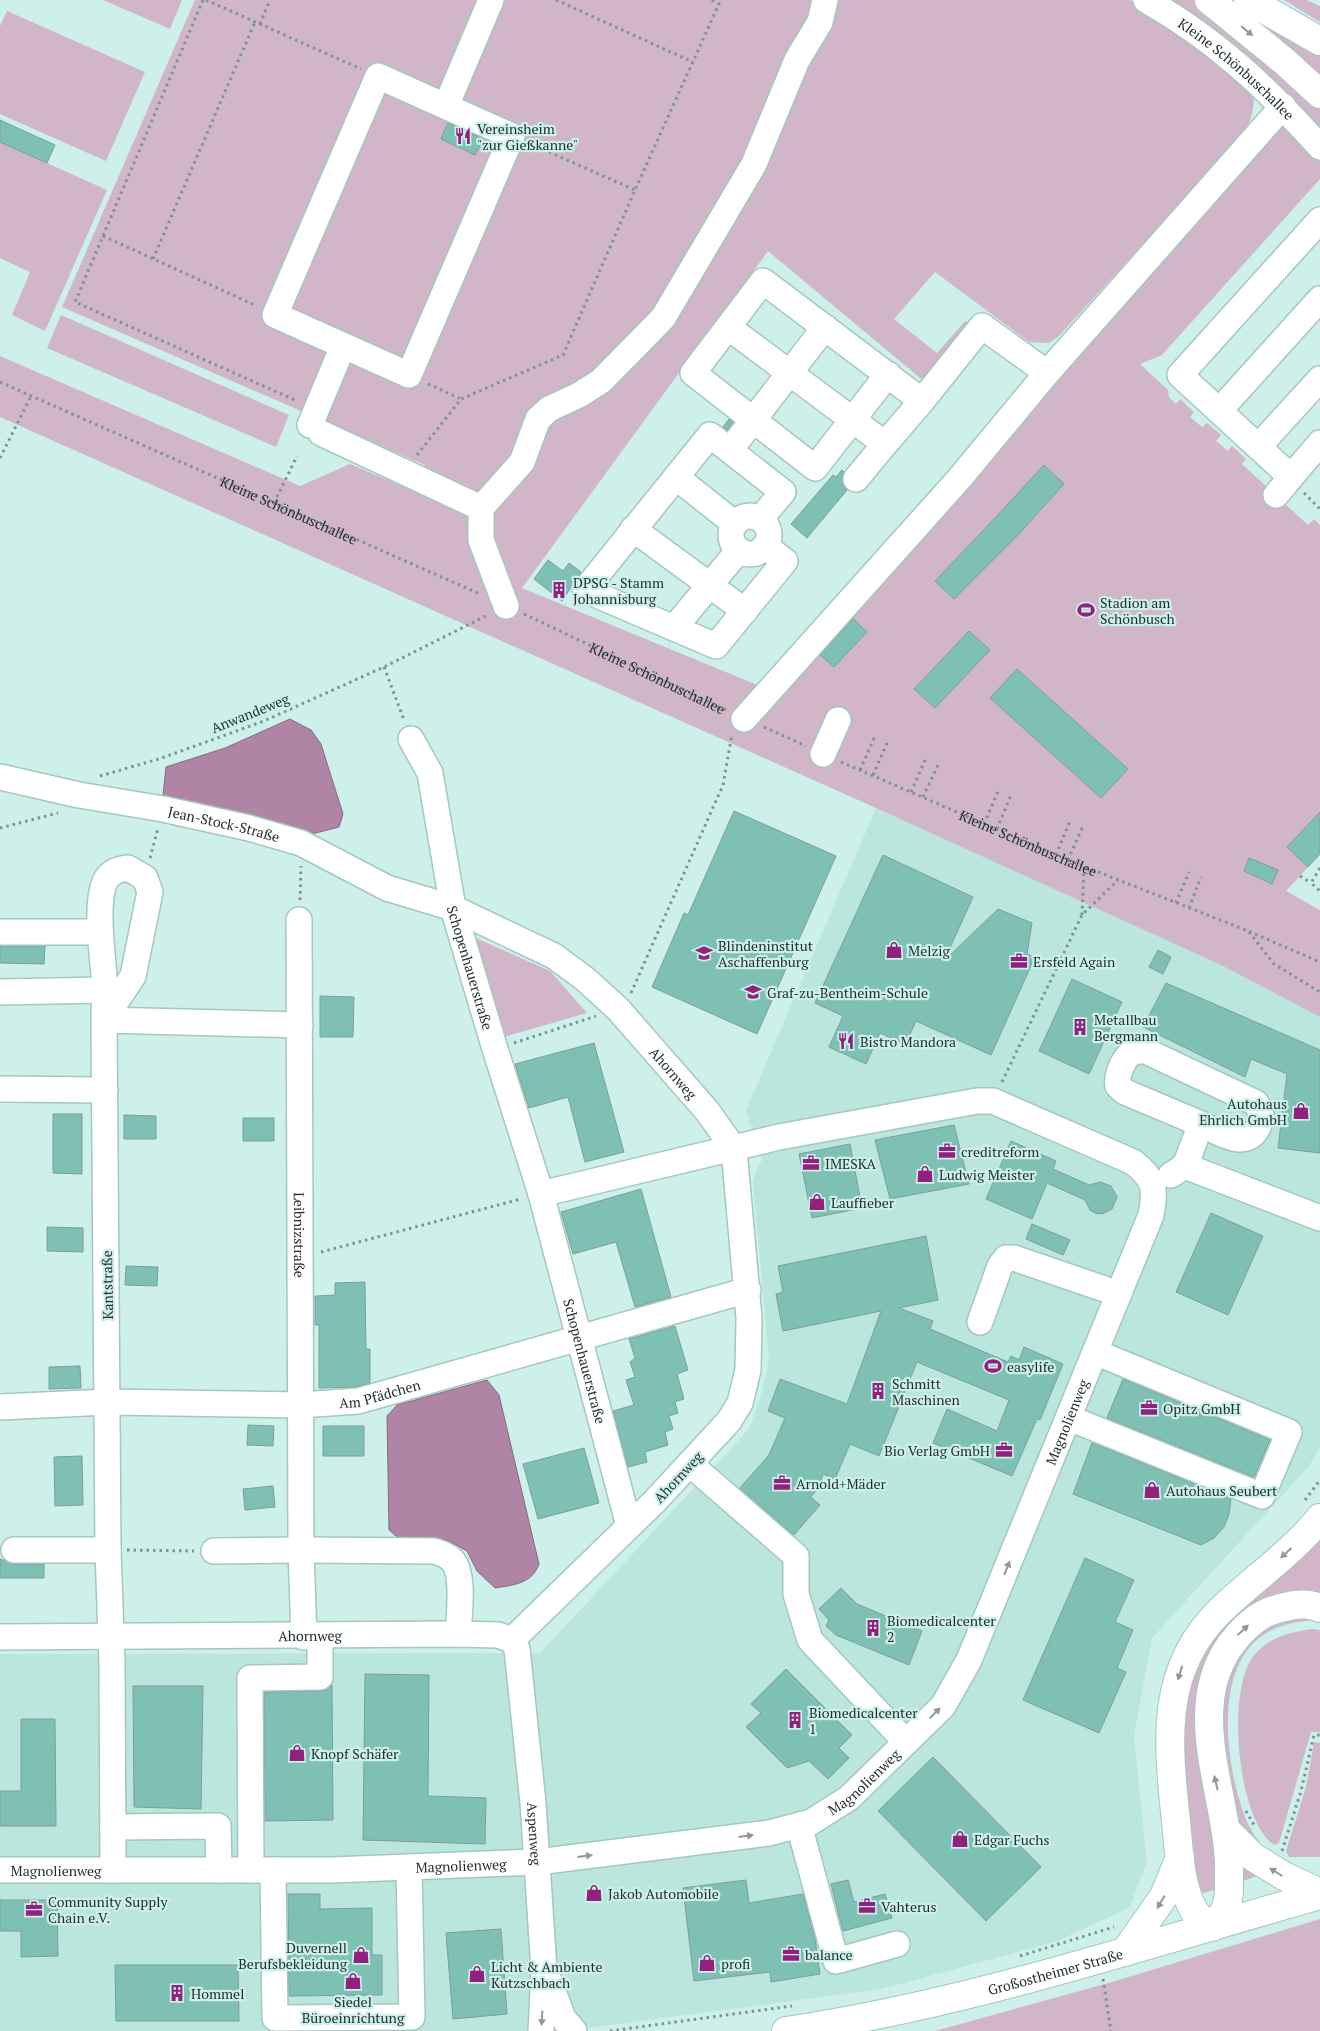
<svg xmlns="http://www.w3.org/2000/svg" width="1320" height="2031" font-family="'PT Serif',serif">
<rect width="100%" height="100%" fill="#cdf1ea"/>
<!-- built -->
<path fill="#bae6de" d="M876,808L1223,966L1320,1017V1447L1309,1466L1152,1638L1134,1736L1147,1862L1130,1907L1058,1941L882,1989L566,2031H0V1654L540,1653L749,1429L760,1399L769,1360L753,1183L757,1168L762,1160L746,1110Z"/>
<!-- green -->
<path fill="#d1b5c9" d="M103,0H182L170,29Z
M195,0H1130L1153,13L1253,92C1255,110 1252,118 1243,134L1058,337L1049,343L1029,342L935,272L894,319L937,353L965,321L971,326L925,382L768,251L522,588L779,694L1279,129L1284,127L1320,162V179L1162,355L1140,364L1168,390L1169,397L1176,404L1180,399L1194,412L1190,417L1202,427L1207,423L1221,435L1216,441L1228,451L1232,446L1246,459L1242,464L1308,525L1314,519L1320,525V854L1286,891L1320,910V1017L1223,966L876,808L0,417V356L300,486L350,464L411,490L425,465L62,307Z
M1165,0H1195L1235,29L1320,103V129Z
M1284,0H1306L1320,6V22Z
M7,11L145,72L106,161L0,114V26Z
M1261,22L1320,47V76Z
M0,142L107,190L45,331L12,315L30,272L0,258Z
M61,315L289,415L276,447L47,348Z
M476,938L550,971L587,1013L504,1037Z
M1320,1526V1596C1306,1598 1257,1604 1247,1609C1230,1619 1219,1637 1210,1654L1218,1842L1217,1889L1196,1895L1177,1749L1191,1659Z
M1288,1612L1318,1620C1296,1621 1275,1625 1258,1639C1213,1676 1227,1769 1245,1817C1249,1828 1257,1839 1264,1849L1248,1839L1236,1819L1216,1736L1233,1649Z
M1313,1629L1320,1630V1732H1311L1279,1843L1274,1845C1237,1820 1225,1688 1255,1654C1270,1637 1290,1632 1313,1629Z
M1314,1742L1320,1743V1857H1289L1286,1851L1306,1787Z
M1237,1854L1263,1874L1237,1883Z
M1320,1919V2031H935L1112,1982Z"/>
<!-- water -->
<path fill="#af84a4" stroke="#856b81" d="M290,719L311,730L321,744L343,814L339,827L308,835L162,804L166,767L225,748Z
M487,1380L499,1395L539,1564C532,1584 513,1585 495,1588L477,1571L467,1551L447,1540L402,1541L389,1530L387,1416L397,1405Z"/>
<!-- building -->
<path fill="#7ec0b4" stroke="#7d9e98" d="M0,120L55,145L47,163L0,142Z
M448,123L483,139L475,155L441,139Z
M729,419L733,422L727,430L723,427Z
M1044,465L1064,484L1018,535L954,599L935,581L997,516Z
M842,470L844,472L842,477V484L847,490L807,538L791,524L833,475L836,477Z
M548,560L563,571L569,563L581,572L562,601L534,579Z
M853,619L867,632L834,667L820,655Z
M969,631L990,650L935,708L914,689Z
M1017,669L1128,769L1101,798L990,698Z
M734,811L836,856L757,1034L652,987L684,913L688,915Z
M1320,812V854L1308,867L1287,847Z
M883,855L973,897L944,961L998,909L1032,923L1027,954L1035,957L991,1055L916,1021L905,1045L880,1033L866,1064L829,1047L843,1016L815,1003Z
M1249,858L1278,870L1272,884L1244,871Z
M0,946H45L44,964L0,963Z
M1158,950L1171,957L1163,974L1149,967Z
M1072,979L1122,1002L1089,1074L1039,1051Z
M1166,983L1320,1050V1153L1278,1148L1287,1074L1251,1059L1245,1077L1143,1027Z
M320,996L354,997L353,1037H320Z
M594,1043L624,1152L585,1162L568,1097L529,1108L515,1064Z
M53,1114H82V1174L53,1173Z
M124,1115L156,1116V1139H124Z
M243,1118H274V1141H243Z
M954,1125L969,1184L890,1199L875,1140Z
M1011,1141L1056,1161L1053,1169L1089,1185L1100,1182L1111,1186L1117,1197L1112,1209L1102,1214L1095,1213L1090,1210L1085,1200L1047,1183L1032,1219L986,1199Z
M850,1144L862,1208L812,1218L799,1154Z
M641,1189L671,1297L635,1307L616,1242L573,1254L561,1212Z
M1211,1213L1263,1236L1228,1315L1176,1292Z
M1032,1224L1070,1240L1063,1255L1026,1239Z
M47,1227L83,1228V1252L47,1251Z
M926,1236L938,1300L899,1308L933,1321L930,1329L1008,1362L1011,1356L1019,1360L1024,1347L1063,1364L1040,1420L1037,1419L1012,1476L933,1443L947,1409L997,1431L1009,1400L917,1362L879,1456L850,1444L835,1479L823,1474L819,1487L811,1497L820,1505L794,1535L740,1488L769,1455L785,1418L768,1411L780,1379L847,1404L881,1311L783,1331L776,1294L783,1292L778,1266Z
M126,1266L158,1267L157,1286L125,1285Z
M365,1282L366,1349H370V1383L356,1387L319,1388V1325H315V1296L335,1295V1283Z
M675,1326L688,1370L677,1374L684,1399L675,1402L678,1413L669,1416L673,1429L665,1432L668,1445L645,1452L647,1462L628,1467L613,1411L634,1405L626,1380L635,1377L630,1362L635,1358L629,1339Z
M80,1366L81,1388L49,1389V1367Z
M1123,1379L1270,1440L1254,1477L1107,1418Z
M248,1425L274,1426L273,1446L247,1445Z
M323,1426H364V1456H323Z
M1092,1443L1231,1499L1229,1514L1224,1527L1214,1538L1201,1545L1073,1494Z
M584,1448L599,1503L538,1519L523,1464Z
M82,1456L83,1505L55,1506L54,1457Z
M273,1486L275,1507L245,1510L243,1489Z
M1085,1558L1134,1580L1115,1622L1133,1630L1117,1668L1126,1672L1099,1733L1023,1700Z
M0,1559L14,1564H44V1578H0Z
M841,1588L857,1604L922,1631L909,1665L836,1635L826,1626L829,1620L819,1609Z
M786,1669L852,1735L839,1748L849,1758L828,1779L809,1761L787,1768L746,1727L761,1713L751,1704Z
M365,1674L429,1675L428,1796L486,1798L485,1844L363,1840Z
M332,1685L333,1820L265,1821L264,1692L320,1691L327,1690Z
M133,1686H203L201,1809L134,1807Z
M21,1719H55L56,1826H0V1791H21Z
M933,1757L1041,1867L986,1921L878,1811Z
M746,1880L749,1903L803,1894L815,1939L820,1974L771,1982L770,1972L694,1981L683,1888Z
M848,1880L854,1902L885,1894L892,1918L843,1931L831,1884Z
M288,1894H320V1909L372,1908V1955H382V1995L289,1996Z
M0,1900H57L58,1956L21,1957V1931H0Z
M501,1929L507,2014L453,2019L446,1933Z
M115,1965H238L239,2021H116Z"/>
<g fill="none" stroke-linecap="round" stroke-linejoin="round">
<!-- minor casing -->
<g stroke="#a4c7c0" stroke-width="28">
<g id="minor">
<path id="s4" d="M1146,0C1215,39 1267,88 1320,147"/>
<path d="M378,76L512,136L409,375L275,315Z"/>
<path d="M446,106L491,0"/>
<path d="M1320,220L1180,375L1291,477L1320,443"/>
<path d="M728,327C781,366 833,405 885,444L922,401L763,281L693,373L815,468L888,374"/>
<path d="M922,401L982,326L1047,373L1283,106"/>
<path d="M1219,411L1320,299"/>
<path d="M310,425L343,346"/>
<path d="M321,433L481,508"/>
<path d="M1258,447L1320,379"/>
<path d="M730,450L825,327"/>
<path d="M676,477L735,524"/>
<path d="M856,479L885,444"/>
<path d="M1276,495L1291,477"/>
<circle cx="750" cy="535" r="19"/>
<path d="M760,519L783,492L710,435L585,590L716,646L785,561L765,546"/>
<path d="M633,529L745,611"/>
<path d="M506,606L481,540V508L522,462L538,419L549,409L579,395L601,381L663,318L754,164L797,60L820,22L825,0"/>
<path d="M674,628L739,550"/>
<path d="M744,719L959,479L1047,373"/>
<path id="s5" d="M411,739L430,773L453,908L495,1049L541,1194L629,1526"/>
<path d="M823,754L838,720"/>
<path id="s6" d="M0,777L79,795L163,809L249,828L301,843L387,888L453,908L554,956L585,979L618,1009L708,1112L734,1149L749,1318L748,1370L740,1403L729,1421L654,1502L512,1640"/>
<path id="s7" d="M299,920L301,1550L304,1637"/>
<path d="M0,932H100"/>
<path d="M0,992L105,990"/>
<path d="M0,1089L105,1090"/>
<path d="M1185,1166L1201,1124C1220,1133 1247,1152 1259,1125C1263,1117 1261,1110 1256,1103L1146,1051C1140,1051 1134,1050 1129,1055C1122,1062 1116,1077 1118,1086L1125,1092L1201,1124"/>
<path d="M1171,1175L1185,1166L1320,1218"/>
<path d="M980,1322L1000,1266L1006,1258H1014L1119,1294"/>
<path id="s8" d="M0,1407L108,1402L301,1405L358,1401L748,1290"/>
<path d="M1069,1418L1262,1496L1289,1432L1095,1352"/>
<path d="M690,1464L796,1556V1594L810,1640L906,1742"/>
<path d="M14,1550H108"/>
<path d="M214,1551L301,1550L434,1551C440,1553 447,1555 452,1560C465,1574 459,1615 458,1634"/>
<path id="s9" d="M0,1637L458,1634L498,1635L512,1640"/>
<path id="s10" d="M512,1640L517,1649L533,1803L544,1970L541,2031"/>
<path d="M799,1825L836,1961L897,1944"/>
<path d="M113,1827L218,1826L219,1870"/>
<path id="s11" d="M0,1870H332L537,1862L769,1833L811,1822L849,1798L943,1706L969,1660L1151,1215C1156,1189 1155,1179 1133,1162L993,1101H977L779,1137L541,1194"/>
<path d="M113,1870L112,1664L108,1550L104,1020L133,976L150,892L145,878L128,868C120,869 112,871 107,878C93,899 104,963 105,989C105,999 104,1009 104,1020L300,1025"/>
<path d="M251,1870L250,1678L320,1677V1636"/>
<path d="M273,1870L275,2018L412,2017L409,1867"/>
<path d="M548,1978L563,2018L574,2031"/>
</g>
</g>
<!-- major casing -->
<g stroke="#a4c7c0" stroke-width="30">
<g id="major">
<path d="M1209,0L1284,61L1320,94"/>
<path d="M1248,0L1320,41"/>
<path id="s12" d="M786,2031C968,2004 1143,1945 1320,1895"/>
</g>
</g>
<!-- highway casing -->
<g stroke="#a4c7c0" stroke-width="30">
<path id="highway" d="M1320,1518C1292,1553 1253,1579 1220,1611C1156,1673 1169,1751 1177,1832C1179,1856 1182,1900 1200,1918C1203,1922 1208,1924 1212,1927C1216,1922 1221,1917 1224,1912C1230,1900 1229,1887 1229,1874C1231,1801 1183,1715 1229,1647C1239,1633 1252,1619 1268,1612C1284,1607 1304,1600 1320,1608
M1227,1831L1253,1857L1284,1876L1320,1893
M1125,1952L1164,1896L1180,1857"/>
</g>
<!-- path -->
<g stroke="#7a948f" stroke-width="3" stroke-dasharray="2.5 4" stroke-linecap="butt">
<path d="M203,0L75,302L297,401"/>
<path d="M206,0L361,69"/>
<path d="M556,0L693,62"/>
<path d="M260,24L270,0"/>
<path d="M531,144L635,190"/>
<path d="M103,236L257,306"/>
<path d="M153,259L255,22"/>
<path id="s1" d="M0,382L480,594"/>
<path d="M428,384L461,399"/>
<path d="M417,455L461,399L563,355L635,190L719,4L711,0"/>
<path d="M0,458L31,396"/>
<path d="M1304,493L1320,509"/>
<path d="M274,503L297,456"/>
<path id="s2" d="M524,614L726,710"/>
<path d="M384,667L404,720"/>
<path d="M764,727L806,746"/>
<path id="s3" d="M841,762L1068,860L1248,931L1320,962"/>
<path d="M860,770L875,736"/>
<path d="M873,775L888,741"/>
<path d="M100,776L159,759L264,721L384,667L488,615"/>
<path d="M911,792L926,758"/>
<path d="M923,797L939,763"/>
<path d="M984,824L999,789"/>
<path d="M0,828L58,813"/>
<path d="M997,829L1011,795"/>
<path d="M1056,855L1070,821"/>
<path d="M150,858L158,828"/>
<path d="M1068,860L1083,826"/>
<path d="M1320,868L1311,883L1320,891"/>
<path d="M1300,876L1311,883"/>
<path d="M300,900L301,866"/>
<path d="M1176,903L1189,872"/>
<path d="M1189,908L1201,877"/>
<path d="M1082,915L1084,866"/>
<path d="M1249,932L1274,964L1320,992"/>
<path d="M631,993L723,785L732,734"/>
<path d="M514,1043L596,1016"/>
<path d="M1002,1082L1082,915L1118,880"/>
<path d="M321,1252L521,1199"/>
<path d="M1305,1500L1320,1480"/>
<path d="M127,1550L194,1551"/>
<path d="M1246,1811L1254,1825"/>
<path d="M1282,1851L1301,1791L1314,1735H1320"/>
<path d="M1020,1956L1114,1927"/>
<path d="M1103,1979L1111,2031"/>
<path d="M610,2031L792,2006"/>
</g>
<!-- minor -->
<use href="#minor" stroke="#fff" stroke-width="25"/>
<!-- major -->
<use href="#major" stroke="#fff" stroke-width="28"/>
<!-- highway -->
<use href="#highway" stroke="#fff" stroke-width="28"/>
</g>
<!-- one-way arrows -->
<defs><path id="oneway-solid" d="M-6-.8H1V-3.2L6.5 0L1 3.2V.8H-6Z" transform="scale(1.25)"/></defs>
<g fill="#919896">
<use href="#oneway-solid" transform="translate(1247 31) rotate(39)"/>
<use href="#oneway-solid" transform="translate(1286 1553) rotate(138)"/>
<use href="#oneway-solid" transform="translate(1007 1568) rotate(-68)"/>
<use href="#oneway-solid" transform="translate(1243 1630) rotate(-43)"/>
<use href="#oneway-solid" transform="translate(1180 1673) rotate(107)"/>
<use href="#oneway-solid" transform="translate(935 1713) rotate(-45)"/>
<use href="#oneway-solid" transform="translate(1216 1783) rotate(-103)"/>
<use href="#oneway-solid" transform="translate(746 1836) rotate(-7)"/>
<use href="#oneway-solid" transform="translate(585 1856) rotate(-7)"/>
<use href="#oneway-solid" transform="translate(1276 1872) rotate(-148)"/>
<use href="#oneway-solid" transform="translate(1161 1902) rotate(121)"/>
<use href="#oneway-solid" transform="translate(542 2018) rotate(93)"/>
</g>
<!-- icons -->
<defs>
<g id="restaurant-bare" transform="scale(1.35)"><path d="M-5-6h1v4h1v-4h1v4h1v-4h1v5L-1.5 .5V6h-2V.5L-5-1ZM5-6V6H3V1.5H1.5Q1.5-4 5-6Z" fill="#92207f" stroke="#cdf1ea" stroke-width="2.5" paint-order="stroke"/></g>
<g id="building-bare" transform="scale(1.35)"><path d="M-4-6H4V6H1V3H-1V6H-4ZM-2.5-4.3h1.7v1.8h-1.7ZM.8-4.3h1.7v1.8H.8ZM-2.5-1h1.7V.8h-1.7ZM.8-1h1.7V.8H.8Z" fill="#92207f" stroke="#cdf1ea" stroke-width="2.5" paint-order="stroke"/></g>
<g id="stadium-bare" transform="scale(1.35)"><path d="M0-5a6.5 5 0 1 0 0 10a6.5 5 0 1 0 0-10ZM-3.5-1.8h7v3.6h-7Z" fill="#92207f" stroke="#cdf1ea" stroke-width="2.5" paint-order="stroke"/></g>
<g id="shop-bare" transform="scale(1.35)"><path d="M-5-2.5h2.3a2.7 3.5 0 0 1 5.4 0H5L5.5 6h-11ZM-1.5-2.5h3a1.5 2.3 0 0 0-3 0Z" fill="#92207f" stroke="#cdf1ea" stroke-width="2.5" paint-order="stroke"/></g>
<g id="school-bare" transform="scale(1.35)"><path d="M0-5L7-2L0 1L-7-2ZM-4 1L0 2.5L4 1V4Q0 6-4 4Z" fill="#92207f" stroke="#cdf1ea" stroke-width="2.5" paint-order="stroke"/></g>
<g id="office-bare" transform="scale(1.35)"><path d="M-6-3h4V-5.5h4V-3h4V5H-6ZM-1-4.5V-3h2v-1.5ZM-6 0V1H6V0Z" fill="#92207f" stroke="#cdf1ea" stroke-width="2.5" paint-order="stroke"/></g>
</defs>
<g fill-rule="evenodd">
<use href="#restaurant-bare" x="463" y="136"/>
<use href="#building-bare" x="559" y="590"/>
<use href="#stadium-bare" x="1086" y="610"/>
<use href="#shop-bare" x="894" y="950"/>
<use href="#school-bare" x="704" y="953"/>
<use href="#office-bare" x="1019" y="961"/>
<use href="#school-bare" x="753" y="992"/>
<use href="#building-bare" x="1080" y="1027"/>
<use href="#restaurant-bare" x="846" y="1041"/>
<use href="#shop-bare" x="1301" y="1111"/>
<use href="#office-bare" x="947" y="1151"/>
<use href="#office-bare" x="811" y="1163"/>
<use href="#shop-bare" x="925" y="1174"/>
<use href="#shop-bare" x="817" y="1202"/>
<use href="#stadium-bare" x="993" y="1366"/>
<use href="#building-bare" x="878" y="1391"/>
<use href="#office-bare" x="1149" y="1408"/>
<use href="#office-bare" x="1004" y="1450"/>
<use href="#office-bare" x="782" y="1483"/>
<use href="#shop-bare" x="1152" y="1490"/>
<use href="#building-bare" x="873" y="1628"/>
<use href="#building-bare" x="795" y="1720"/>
<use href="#shop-bare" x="297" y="1753"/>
<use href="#shop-bare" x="960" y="1839"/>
<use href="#shop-bare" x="594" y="1893"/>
<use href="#office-bare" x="867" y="1906"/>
<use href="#office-bare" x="34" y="1909"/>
<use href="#office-bare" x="791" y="1954"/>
<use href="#shop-bare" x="361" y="1955"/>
<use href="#shop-bare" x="707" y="1963"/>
<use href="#shop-bare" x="477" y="1974"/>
<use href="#shop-bare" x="353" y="1981"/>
<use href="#building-bare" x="177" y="1993"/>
</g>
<g text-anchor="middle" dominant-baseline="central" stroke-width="4.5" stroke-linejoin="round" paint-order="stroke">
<!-- street labels -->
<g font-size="14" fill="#23312e" stroke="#cdf1ea">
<text stroke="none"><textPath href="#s4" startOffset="114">Kleine Schönbuschallee</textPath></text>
<text stroke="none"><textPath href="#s1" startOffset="316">Kleine Schönbuschallee</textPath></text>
<text stroke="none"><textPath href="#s2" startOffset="148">Kleine Schönbuschallee</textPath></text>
<text transform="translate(250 713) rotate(-22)">Anwandeweg</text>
<text stroke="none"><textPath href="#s6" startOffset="229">Jean-Stock-Straße</textPath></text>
<text stroke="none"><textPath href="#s3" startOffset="204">Kleine Schönbuschallee</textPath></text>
<text stroke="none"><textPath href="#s5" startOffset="238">Schopenhauerstraße</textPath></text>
<text stroke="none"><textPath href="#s6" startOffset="754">Ahornweg</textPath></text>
<text stroke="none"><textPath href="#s7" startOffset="315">Leibnizstraße</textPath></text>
<text transform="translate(107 1285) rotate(-91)">Kantstraße</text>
<text stroke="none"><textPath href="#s5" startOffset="648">Schopenhauerstraße</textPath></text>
<text stroke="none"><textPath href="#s8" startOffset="381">Am Pfädchen</textPath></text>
<text stroke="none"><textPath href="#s11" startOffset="1301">Magnolienweg</textPath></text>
<text transform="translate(678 1477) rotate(-47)">Ahornweg</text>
<text stroke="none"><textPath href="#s9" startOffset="310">Ahornweg</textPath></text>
<text stroke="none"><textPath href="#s11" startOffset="881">Magnolienweg</textPath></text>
<text stroke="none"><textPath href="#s10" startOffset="196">Aspenweg</textPath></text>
<text stroke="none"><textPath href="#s11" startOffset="461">Magnolienweg</textPath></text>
<text stroke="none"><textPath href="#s11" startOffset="56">Magnolienweg</textPath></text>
<text stroke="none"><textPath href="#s12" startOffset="276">Großostheimer Straße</textPath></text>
</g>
<!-- poi labels -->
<g font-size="14" fill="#23312e" stroke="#cdf1ea" text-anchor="start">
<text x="477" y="128">Vereinsheim<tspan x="477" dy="16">"zur Gießkanne"</tspan></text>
<text x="573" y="582">DPSG - Stamm<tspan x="573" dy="16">Johannisburg</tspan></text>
<text x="1100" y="602">Stadion am<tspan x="1100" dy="16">Schönbusch</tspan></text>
<text x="718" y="945">Blindeninstitut<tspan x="718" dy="16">Aschaffenburg</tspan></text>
<text x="908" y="950">Melzig</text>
<text x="1033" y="961">Ersfeld Again</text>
<text x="767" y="992">Graf-zu-Bentheim-Schule</text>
<text x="1094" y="1019">Metallbau<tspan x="1094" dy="16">Bergmann</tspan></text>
<text x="860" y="1041">Bistro Mandora</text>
<text x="1287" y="1103" text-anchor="end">Autohaus<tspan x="1287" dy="16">Ehrlich GmbH</tspan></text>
<text x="961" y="1151">creditreform</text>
<text x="825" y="1163">IMESKA</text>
<text x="939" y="1174">Ludwig Meister</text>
<text x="831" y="1202">Lauffieber</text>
<text x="1007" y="1366">easylife</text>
<text x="892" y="1383">Schmitt<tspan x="892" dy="16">Maschinen</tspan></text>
<text x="1163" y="1408">Opitz GmbH</text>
<text x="990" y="1450" text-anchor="end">Bio Verlag GmbH</text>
<text x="796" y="1483">Arnold+Mäder</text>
<text x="1166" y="1490">Autohaus Seubert</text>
<text x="887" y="1620">Biomedicalcenter<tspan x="887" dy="16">2</tspan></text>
<text x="809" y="1712">Biomedicalcenter<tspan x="809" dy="16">1</tspan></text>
<text x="311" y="1753">Knopf Schäfer</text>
<text x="974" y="1839">Edgar Fuchs</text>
<text x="608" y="1893">Jakob Automobile</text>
<text x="48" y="1901">Community Supply<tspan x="48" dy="16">Chain e.V.</tspan></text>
<text x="881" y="1906">Vahterus</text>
<text x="347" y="1947" text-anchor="end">Duvernell<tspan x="347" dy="16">Berufsbekleidung</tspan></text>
<text x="805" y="1954">balance</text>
<text x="721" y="1963">profi</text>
<text x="491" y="1966">Licht &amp; Ambiente<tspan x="491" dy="16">Kutzschbach</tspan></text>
<text x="191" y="1993">Hommel</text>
<text x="353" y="2001" text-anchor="middle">Siedel<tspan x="353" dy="16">Büroeinrichtung</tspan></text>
</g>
</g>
</svg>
